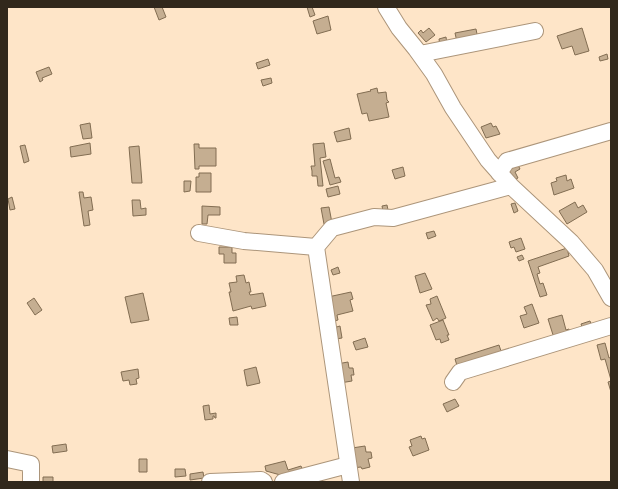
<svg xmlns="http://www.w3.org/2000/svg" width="618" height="489" font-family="'Roboto Condensed',sans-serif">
<rect width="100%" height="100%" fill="#fee5c8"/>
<!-- building -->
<path fill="#c5ae91" stroke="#826d52" d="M154,7H162L166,17L159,20Z
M307,7H312L315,15L310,17Z
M328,16L331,30L317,34L313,21Z
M429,28L435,35L426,42L418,33L421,30L423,33Z
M582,28L589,51L575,55L572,46L562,49L557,36Z
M476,29L478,39L457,42L455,33Z
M446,37L447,44L440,46L439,39Z
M607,54L608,59L600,61L599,57Z
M268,59L270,65L258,69L256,63Z
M49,67L52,74L42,78L43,80L40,82L36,72Z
M271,78L272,83L263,86L261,80Z
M377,88L378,93L386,92L387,100L389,102L386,103L389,117L369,121L367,113L362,114L357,94L371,91L370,90Z
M90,123L92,138L83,139L80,125Z
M491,123L493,127L496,126L500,134L486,138L481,127Z
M349,128L351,139L337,142L334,132Z
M90,143L91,154L71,157L70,147Z
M324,143L326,157L320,158L323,186H318L317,176H312V171L311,166H315L313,144Z
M194,144H199V148H216V166H199V169H195Z
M25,145L29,161L24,163L20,146Z
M139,146L142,183H132L129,147Z
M330,159L335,178L339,177L341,182L330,185L323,161Z
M518,165L520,169L515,172L518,178L514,180L509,170Z
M403,167L405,176L395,179L392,170Z
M199,173H211V192H196V177H199Z
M566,175L567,181L571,179L574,188L554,195L551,183L557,181L556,178Z
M184,181H191L190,191L184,192Z
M338,186L340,194L328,197L326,189Z
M79,192H83L84,198L91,197L93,210L88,211L90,225L84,226Z
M12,197L15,209L10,210L8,199Z
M132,200H140L141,209L146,208V215L133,216Z
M575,202L578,208L583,205L587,212L567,224L559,211Z
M515,203L518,211L514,213L511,204Z
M387,205L388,210L383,211L382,206Z
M202,206L220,207V215H208L207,224H202Z
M329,207L332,223L324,224L321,208Z
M434,231L436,236L428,239L426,233Z
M521,238L525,249L516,252L514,247L511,248L509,242Z
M219,247H232V253H236V263H224V254H219Z
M567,248L569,256L538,267L540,273L537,274L540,284L543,283L547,295L540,297L528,261Z
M522,255L524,259L519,261L517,257Z
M338,267L340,273L333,275L331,270Z
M425,273L432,289L420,293L415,276Z
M244,275L246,283L249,282L251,292H249L250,295L263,293L266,306L252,309L251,306L233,311L229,292H231L229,283L237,282L236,276Z
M351,292L353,299L350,300L353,311L337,315L338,320L334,321L328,297Z
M143,293L149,320L131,323L125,297Z
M437,296L446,318L439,321L437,318L433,321L426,305L431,304L430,299Z
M34,298L42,310L35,315L27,303Z
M532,304L539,323L524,328L520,316L527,314L524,307Z
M562,315L566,330L569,329L570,333L554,338L548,319Z
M237,317L238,325H230L229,318Z
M443,320L449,335H447L449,340L441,343L440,339L436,340L430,325Z
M590,321L592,326L583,330L581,324Z
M340,326L342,338L336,339L333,328Z
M365,338L368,347L356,350L353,342Z
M605,343L609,358L611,357V380L605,359L601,360L597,345Z
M499,345L502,354L458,369L455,359Z
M348,362L349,368H353L354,375H351L352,381L340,383L337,364Z
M256,367L260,383L247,386L244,370Z
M138,369L139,378L136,379L137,384L130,385L129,380L123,381L121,372Z
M611,381V392L608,382Z
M455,399L459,406L447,412L443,404Z
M209,405L210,414L216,413V418H215L214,416H213V419L205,420L203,406Z
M421,436L422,439L425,438L429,450L413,456L409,447L412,446L410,440Z
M66,444L67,451L53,453L52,446Z
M365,446L366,452H371L372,458L368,459L370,467L362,469L361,467L352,468V448Z
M139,459H147V472H139Z
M285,461L288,470L301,466L303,471L284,476L266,471L265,466Z
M175,469H185L186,476L175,477Z
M203,472L204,478L190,480V474Z
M43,477H53V482H43Z"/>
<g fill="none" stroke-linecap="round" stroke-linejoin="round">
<!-- minor casing -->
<g stroke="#ac957a" stroke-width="18">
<path id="minor" d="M386,7L399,28L416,49L434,74L453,108L488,160L511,186L571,242L595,270L611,298
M420,54L535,31
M499,173L507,161L611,131
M199,233L244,241L316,247
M453,382L460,372L611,326
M7,459L31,464V482
M210,482L261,480L264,482
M283,482L348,465
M351,482L316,247L332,228L374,217L393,218L511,186"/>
</g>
<!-- minor -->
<use href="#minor" stroke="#fff" stroke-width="16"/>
</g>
<!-- border -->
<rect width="618" height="489" fill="none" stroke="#31281c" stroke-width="16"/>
</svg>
